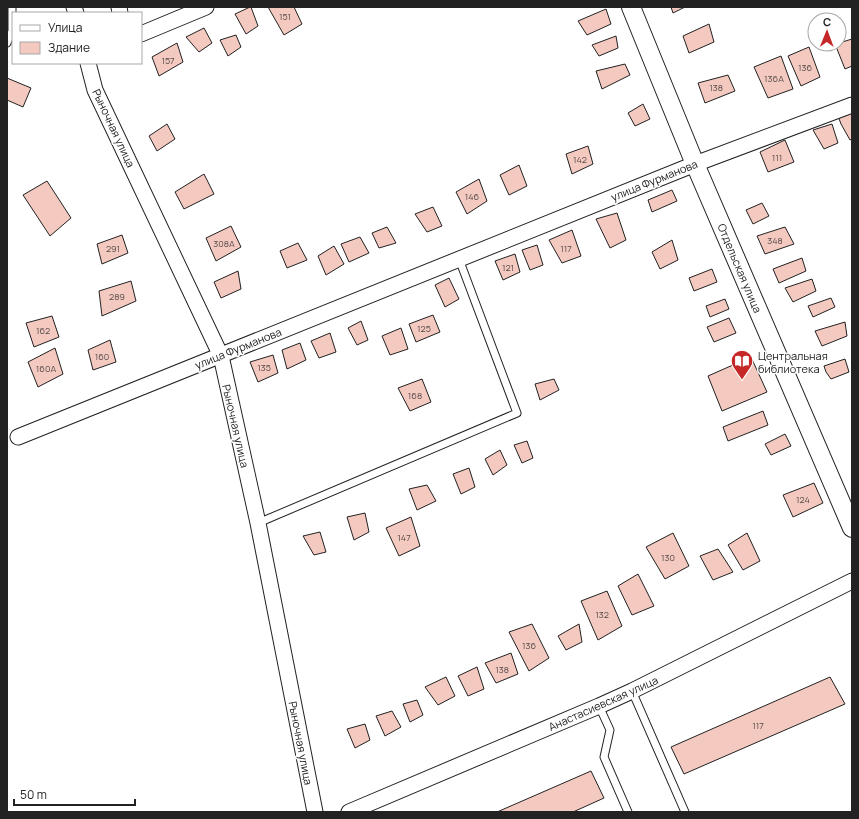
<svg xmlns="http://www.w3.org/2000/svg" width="859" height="819" font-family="Manrope,sans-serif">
<rect width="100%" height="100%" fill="#fff"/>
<!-- building -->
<path fill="#f3c9c0" stroke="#222" d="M250,7H251L258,26L246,34L235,14Z
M268,7H294L302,24L284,35Z
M671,7H685L673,13Z
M606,9L611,24L587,35L578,21Z
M709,24L714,42L689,53L683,36Z
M204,28L212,43L199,52L186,37Z
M236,35L241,47L228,56L220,40Z
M616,36L618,48L599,56L592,45Z
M852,39V66L845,69L835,44H839V43Z
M177,43L183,62L159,76L152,57Z
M809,47L820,77L801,86L788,56Z
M781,56L793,89L768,98L754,67Z
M625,64L630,75L602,89L596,71Z
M728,75L735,91L705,103L698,83Z
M7,78L31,88L23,107L7,100Z
M643,104L650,119L635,126L628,113Z
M852,113V139L850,140L841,124L838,116Z
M167,124L175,139L157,151L149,136Z
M832,124L838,143L824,149L813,130Z
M785,140L794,162L768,172L760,152Z
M588,146L593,164L572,174L566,154Z
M519,165L527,186L509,195L500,175Z
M204,174L214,194L184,209L175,192Z
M479,179L487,201L467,214L456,192Z
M47,181L71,218L50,236L23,195Z
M672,190L677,201L652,212L648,200Z
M762,203L769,216L753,224L746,210Z
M433,207L442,226L427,232L415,214Z
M617,213L626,240L610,248L596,219Z
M231,226L241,247L216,261L206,238Z
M387,227L396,243L379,248L372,233Z
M785,227L794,244L765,254L757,236Z
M572,230L581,256L562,263L549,240Z
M122,235L128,253L102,264L97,244Z
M360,237L369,253L349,262L341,244Z
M672,240L678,260L660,269L652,252Z
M298,243L307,260L287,268L280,251Z
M537,245L543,265L530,270L522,250Z
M334,246L344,264L326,275L318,256Z
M515,254L520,272L503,280L495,261Z
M802,258L806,271L779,283L773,269Z
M712,269L717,282L694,291L689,278Z
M238,271L241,289L221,298L214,282Z
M449,278L459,299L445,307L435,285Z
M812,279L816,291L793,302L785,288Z
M131,281L136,301L102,316L99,291Z
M831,298L835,307L813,317L808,306Z
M725,299L729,309L710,317L706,306Z
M433,315L440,332L416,342L409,324Z
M52,316L59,337L34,347L26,323Z
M729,318L736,333L714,342L707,327Z
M361,321L368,340L357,345L348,328Z
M845,322L847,336L822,346L815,331Z
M401,328L408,349L390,355L382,336Z
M330,333L336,352L319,358L311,341Z
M110,340L116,362L93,370L88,350Z
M300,343L306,360L287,369L282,350Z
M55,348L63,374L38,387L28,362Z
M273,355L278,373L258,382L250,362Z
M751,357L767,392L722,411L708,376Z
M845,359L849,372L831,379L826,372L824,366Z
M422,379L431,402L410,411L398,388Z
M554,379L559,390L540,400L535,384Z
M763,411L768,425L728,441L723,427Z
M785,434L791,446L771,455L765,444Z
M527,441L533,458L522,463L514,445Z
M500,450L507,465L493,475L485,459Z
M469,468L475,487L461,494L453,474Z
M814,483L823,503L793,517L783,495Z
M427,485L436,501L417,510L409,489Z
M365,513L369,532L354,540L347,517Z
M411,517L420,546L399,556L386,528Z
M320,532L326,552L314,555L303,536Z
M673,533L689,566L665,579L646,547Z
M747,533L760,561L743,570L728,545Z
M718,549L733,572L713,580L700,556Z
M638,574L654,606L632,615L618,586Z
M607,591L622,626L598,640L581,601Z
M532,624L549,658L529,671L509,632Z
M579,624L582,642L566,650L558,636Z
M511,653L518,674L496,683L485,663Z
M477,667L484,689L468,696L458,676Z
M446,677L455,696L438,705L425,687Z
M830,677L845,704L684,774L671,747Z
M417,700L423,715L410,722L403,704Z
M392,711L401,727L385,736L376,716Z
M365,724L370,740L355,748L347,729Z
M591,771L604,798L573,812H497Z"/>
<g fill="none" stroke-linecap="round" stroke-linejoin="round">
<!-- service casing -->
<g stroke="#222" stroke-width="9">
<path id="service" d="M7,43L12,31V7
M258,523L517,413L459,259
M632,691L685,812
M599,706L610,730L604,757L628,812"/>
</g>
<!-- minor casing -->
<g stroke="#222" stroke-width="17">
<path id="minor" d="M74,7L76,13
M119,7L120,13
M141,34L206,7
M88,63L95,90L221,356L258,523L315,812
M18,437L695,164L852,105
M349,812L599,706L632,691L852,581"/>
</g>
<!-- tertiary casing -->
<g stroke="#222" stroke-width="20">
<path id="tertiary" d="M631,7L695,164L852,528"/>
</g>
<!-- service -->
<use href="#service" stroke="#fff" stroke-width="7"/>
<!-- minor -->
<use href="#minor" stroke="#fff" stroke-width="15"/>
<!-- tertiary -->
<use href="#tertiary" stroke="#fff" stroke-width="18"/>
</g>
<!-- icons -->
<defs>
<g id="library-pin" transform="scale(1.15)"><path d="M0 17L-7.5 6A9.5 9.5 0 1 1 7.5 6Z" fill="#c62828" stroke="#fff"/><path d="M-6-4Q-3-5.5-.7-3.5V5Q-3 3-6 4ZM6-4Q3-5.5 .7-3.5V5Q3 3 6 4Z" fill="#fff"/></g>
</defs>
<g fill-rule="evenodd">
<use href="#library-pin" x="742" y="361"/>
</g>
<g text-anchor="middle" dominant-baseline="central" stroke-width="3" stroke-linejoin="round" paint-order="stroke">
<!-- number labels -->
<g font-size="9" fill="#564c4a">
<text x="285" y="16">151</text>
<text x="168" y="60">157</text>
<text x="805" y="67">136</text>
<text x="774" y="78">136А</text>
<text x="716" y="87">138</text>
<text x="777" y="157">111</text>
<text x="580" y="159">142</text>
<text x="472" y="196">146</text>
<text x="775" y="240">348</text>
<text x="224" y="243">308А</text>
<text x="113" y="248">291</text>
<text x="566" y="248">117</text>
<text x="508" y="267">121</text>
<text x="117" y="296">289</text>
<text x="424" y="328">125</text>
<text x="43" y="330">162</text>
<text x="102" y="356">160</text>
<text x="264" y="367">135</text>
<text x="46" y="368">160А</text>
<text x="415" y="395">168</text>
<text x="803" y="499">124</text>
<text x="404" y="537">147</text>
<text x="668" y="557">130</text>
<text x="602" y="614">132</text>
<text x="529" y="645">136</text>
<text x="502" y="669">138</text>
<text x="758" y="725">117</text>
</g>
<!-- street labels -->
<g font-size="11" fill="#222" stroke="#fff">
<text transform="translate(114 128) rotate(65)">Рыночная улица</text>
<text transform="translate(654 180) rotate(-22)">улица Фурманова</text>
<text transform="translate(740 268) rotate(67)">Отдельская улица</text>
<text transform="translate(238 348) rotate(-22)">улица Фурманова</text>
<text transform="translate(236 426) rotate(77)">Рыночная улица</text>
<text transform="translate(603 703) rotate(-24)">Анастасиевская улица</text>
<text transform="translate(301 743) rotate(79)">Рыночная улица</text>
</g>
<!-- poi labels -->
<g font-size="11" fill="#222" stroke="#fff" text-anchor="start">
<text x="758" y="355">Центральная<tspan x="758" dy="13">библиотека</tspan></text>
</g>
</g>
<!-- border -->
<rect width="859" height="819" fill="none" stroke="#222222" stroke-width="16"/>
<!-- legend -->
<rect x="12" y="12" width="130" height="52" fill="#ffffff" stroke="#a7a7a7"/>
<rect x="20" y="25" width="20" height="6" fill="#ffffff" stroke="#a7a7a7"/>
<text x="48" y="32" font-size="12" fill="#222222">Улица</text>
<rect x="20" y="42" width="20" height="12" fill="#f3c9c0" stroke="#a7a7a7"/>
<text x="48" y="52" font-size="12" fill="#222222">Здание</text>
<!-- north arrow -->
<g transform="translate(827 32) rotate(1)"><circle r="19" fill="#ffffff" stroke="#a7a7a7"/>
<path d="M0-3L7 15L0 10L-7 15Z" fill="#c62828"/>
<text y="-6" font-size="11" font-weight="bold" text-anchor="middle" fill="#222222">С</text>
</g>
<!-- scale -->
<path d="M14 799v6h121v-6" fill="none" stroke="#222222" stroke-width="2"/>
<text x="20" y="799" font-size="12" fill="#222222" stroke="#ffffff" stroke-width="3" paint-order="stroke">50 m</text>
</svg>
